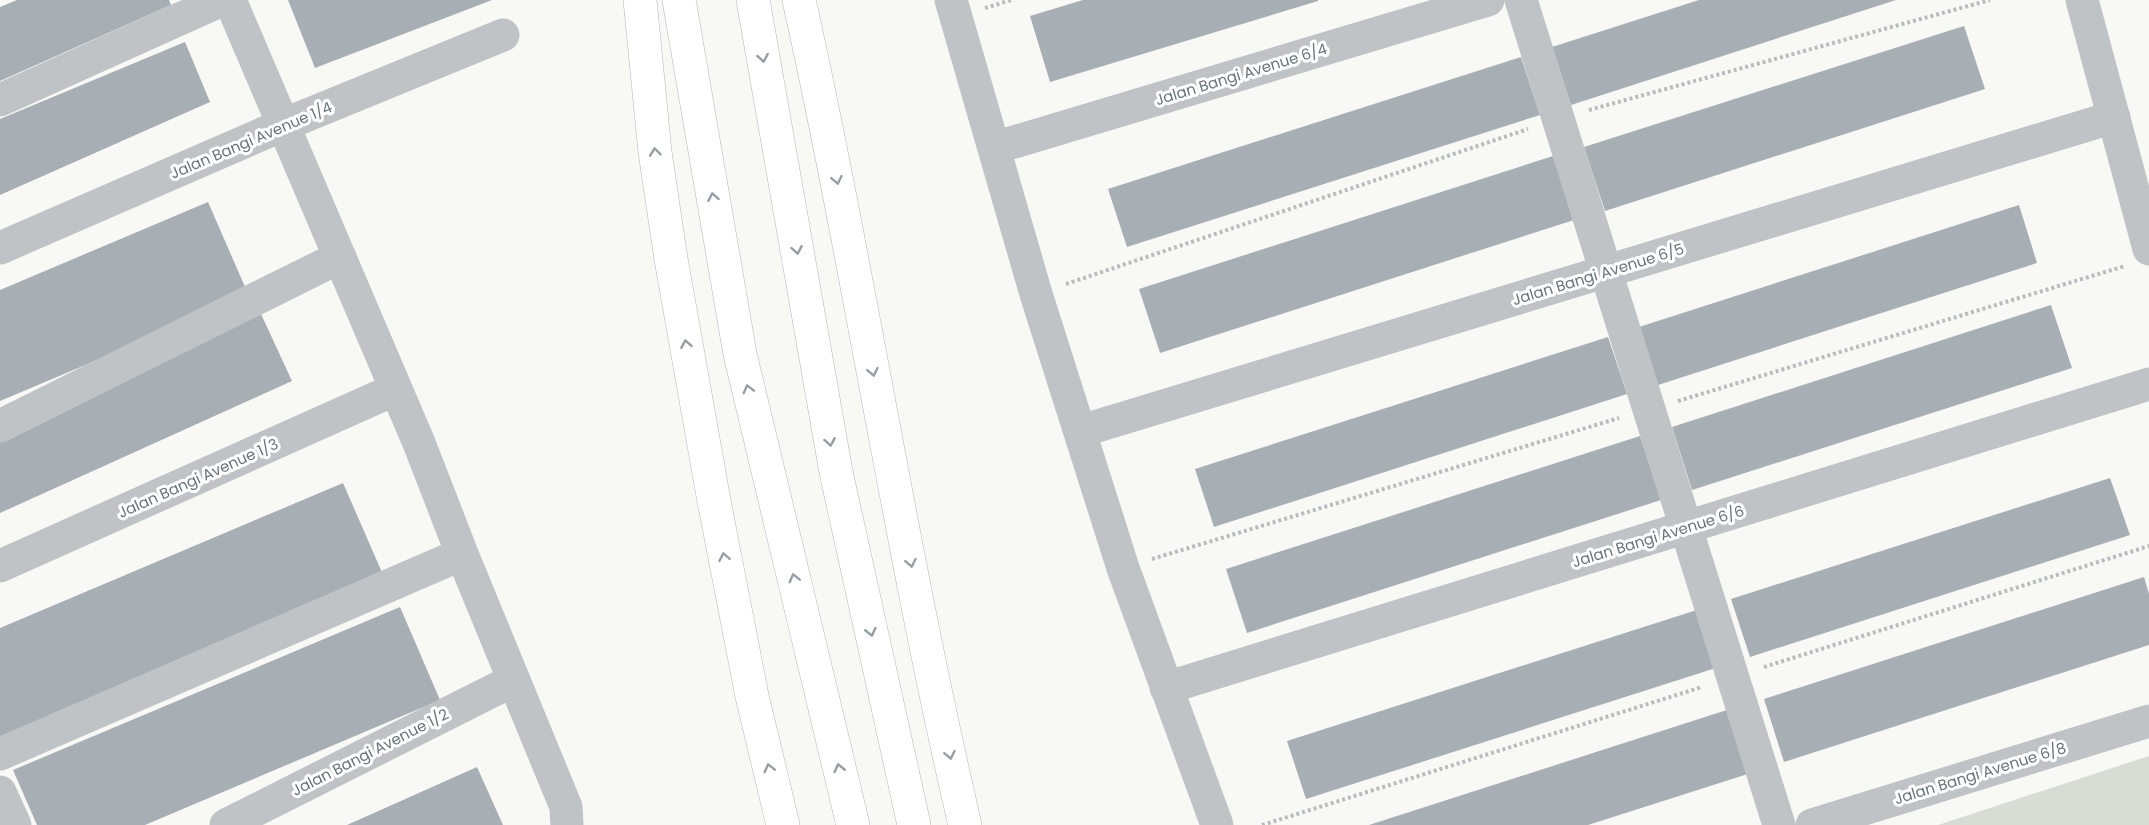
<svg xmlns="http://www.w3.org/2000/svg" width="2149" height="825" font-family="Poppins,sans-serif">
<rect width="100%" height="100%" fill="#f8f8f5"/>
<!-- green -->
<path fill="#d8dcd5" d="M2149,756V825H1938Z"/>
<!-- building -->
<path fill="#a7aeb4" d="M17,0H169L171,5L0,81V7Z
M288,0H492L315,68Z
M1083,0H1318V1L1050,82L1030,16Z
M1699,0H1896L1571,105L1552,47Z
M1964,26L1985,89L1605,211L1584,147Z
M185,42L210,102L0,195V119Z
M1521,57L1540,115L1127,247L1108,189Z
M1553,156L1574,220L1160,353L1139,289Z
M208,202L249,296L0,401V290Z
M2019,205L2037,263L1658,385L1639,327Z
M2051,305L2072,368L1692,490L1672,427Z
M261,314L292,381L0,513V432Z
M1608,337L1627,394L1214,527L1195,469Z
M1640,436L1661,500L1247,633L1226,569Z
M2110,478L2130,535L1750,657L1731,599Z
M343,483L384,577L0,739V628Z
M2144,577L2149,594V645L1784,762L1764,699Z
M400,607L440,700L145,825H37L13,770Z
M1700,609L1719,667L1306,799L1287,741Z
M1733,708L1754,772L1588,825H1369Z
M477,767L503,825H347Z"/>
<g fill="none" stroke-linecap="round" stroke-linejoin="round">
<!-- major casing -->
<g stroke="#b3b7ba" stroke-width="34">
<path id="major" d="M640,0L655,152L671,259L714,501L752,696L783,825
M679,0L740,354L853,825
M753,0L836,472L914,825
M799,0C860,274 901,552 965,825"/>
</g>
<!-- path -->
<path stroke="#b9bcbe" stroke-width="4" stroke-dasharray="3 3" stroke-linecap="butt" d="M985,8L1011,0
M1589,110L1990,0
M1066,284L1528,129
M1678,401L2125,266
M1152,559L1619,418
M1764,667L2149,546
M1262,825L1702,687"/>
<!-- minor -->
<path stroke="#bfc3c6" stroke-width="33" d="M230,0L419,443L462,554L566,807L567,825
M951,0L1036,294L1123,568L1217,825
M1521,0L1779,825
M2082,0L2149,249
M0,100L222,0
M994,148L1488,0
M0,248L283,125L503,35
M0,426L340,257
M1081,431L2114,117
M0,566L396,389
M1166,688L2149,384
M0,754L462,554
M0,792L15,825
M226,825L514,680
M1812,825L2149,721"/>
<!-- major -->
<use href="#major" stroke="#fff" stroke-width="33"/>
</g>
<!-- one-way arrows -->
<defs><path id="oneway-chevron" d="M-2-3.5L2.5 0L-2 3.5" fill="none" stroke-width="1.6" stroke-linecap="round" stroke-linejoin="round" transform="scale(1.5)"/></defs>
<g stroke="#949ea4">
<use href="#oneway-chevron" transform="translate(763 58) rotate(80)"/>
<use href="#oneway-chevron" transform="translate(655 152) rotate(-97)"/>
<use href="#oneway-chevron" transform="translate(837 180) rotate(79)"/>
<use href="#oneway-chevron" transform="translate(713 197) rotate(-100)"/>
<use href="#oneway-chevron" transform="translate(797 250) rotate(80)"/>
<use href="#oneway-chevron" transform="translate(686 344) rotate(-100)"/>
<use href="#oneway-chevron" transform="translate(873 372) rotate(79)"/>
<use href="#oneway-chevron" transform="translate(748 389) rotate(-104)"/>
<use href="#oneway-chevron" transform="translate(830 442) rotate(80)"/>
<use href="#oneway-chevron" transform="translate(724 557) rotate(-101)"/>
<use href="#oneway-chevron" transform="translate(911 563) rotate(79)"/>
<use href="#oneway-chevron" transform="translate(794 578) rotate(-104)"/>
<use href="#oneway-chevron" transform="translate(871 632) rotate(77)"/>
<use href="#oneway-chevron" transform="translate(950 755) rotate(78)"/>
<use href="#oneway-chevron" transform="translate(769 768) rotate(-104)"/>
<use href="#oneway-chevron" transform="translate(839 768) rotate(-103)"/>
</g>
<g text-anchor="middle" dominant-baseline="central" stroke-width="6" stroke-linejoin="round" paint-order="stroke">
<!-- street labels -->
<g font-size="15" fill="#66747d" stroke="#fff">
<text transform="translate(1241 74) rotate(-17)">Jalan Bangi Avenue 6/4</text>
<text transform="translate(251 140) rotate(-23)">Jalan Bangi Avenue 1/4</text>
<text transform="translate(1598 274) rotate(-17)">Jalan Bangi Avenue 6/5</text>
<text transform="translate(198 478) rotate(-24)">Jalan Bangi Avenue 1/3</text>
<text transform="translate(1658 536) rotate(-17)">Jalan Bangi Avenue 6/6</text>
<text transform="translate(370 752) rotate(-27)">Jalan Bangi Avenue 1/2</text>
<text transform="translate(1980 773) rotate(-17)">Jalan Bangi Avenue 6/8</text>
</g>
</g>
</svg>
